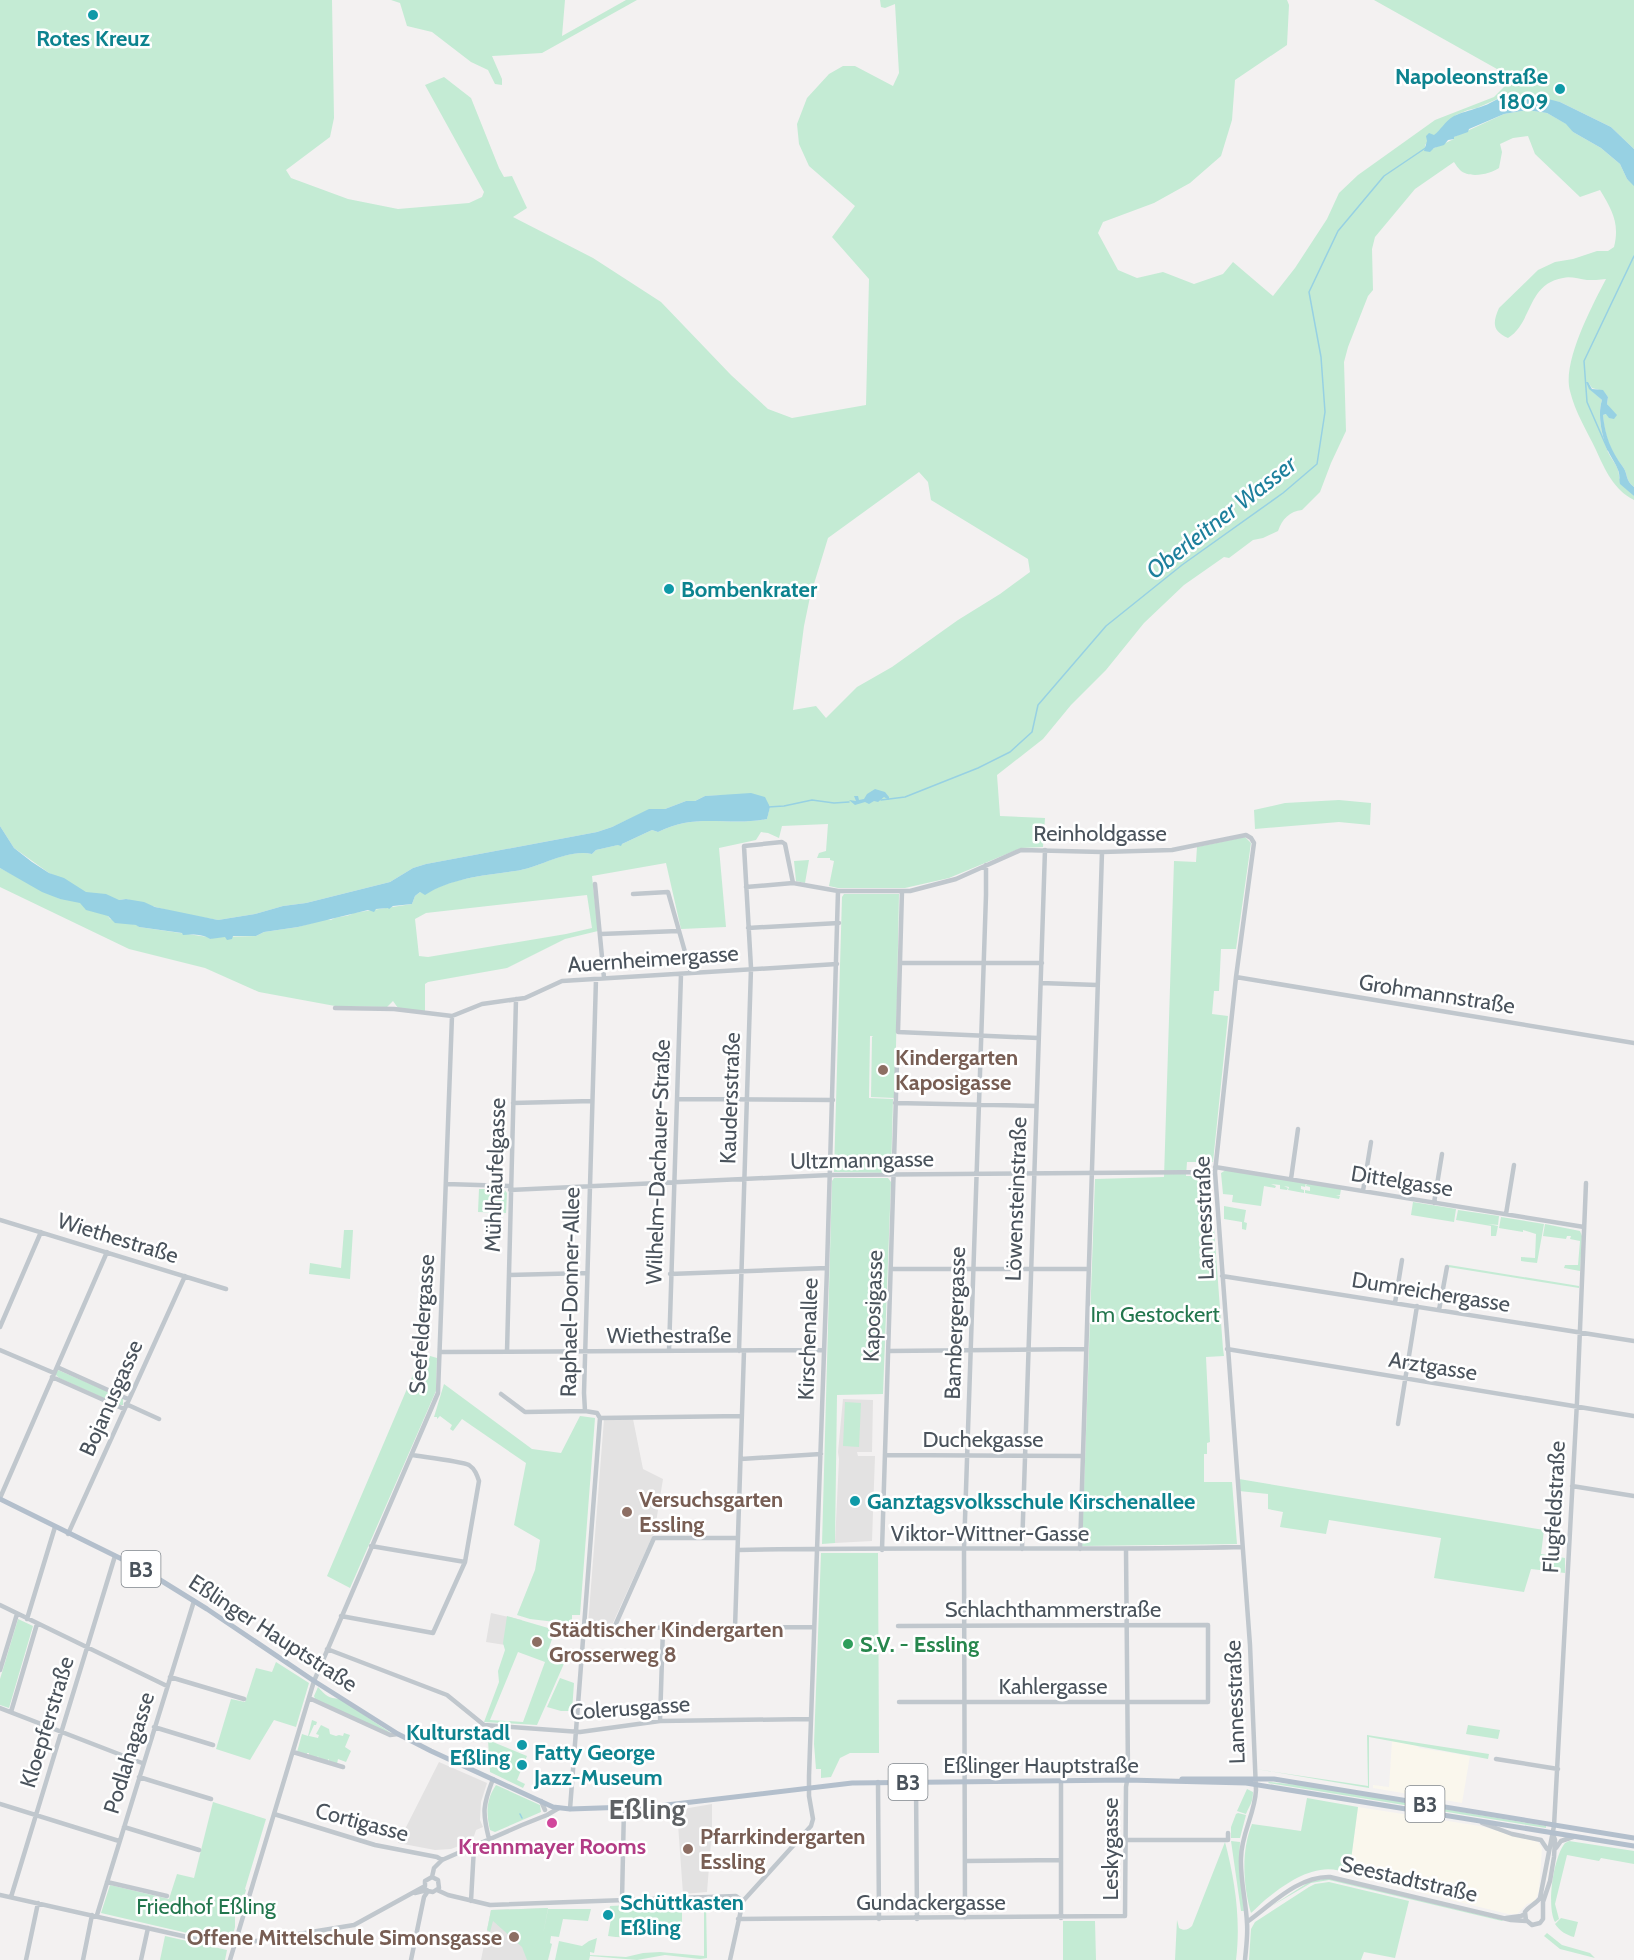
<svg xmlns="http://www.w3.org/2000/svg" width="1634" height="1960" font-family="Cabin,sans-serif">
<rect width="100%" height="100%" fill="#f3f1f1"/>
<!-- commercial -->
<path fill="#faf7ed" d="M1392,1741L1415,1745L1420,1748L1470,1756L1462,1803L1373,1788V1785L1389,1787Z
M1358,1807L1480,1826L1538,1842L1542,1848L1539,1891L1535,1901L1527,1904L1517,1914H1508L1349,1875Z"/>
<!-- education -->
<path fill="#e3e2e2" d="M843,1399L873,1400L872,1452H857L858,1456H875L872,1541L835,1543L839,1459L838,1452Z
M604,1419H633L643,1469L663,1479L654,1535H653L612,1625H588Z
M491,1613L522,1620L511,1646L486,1642Z
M439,1762L487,1783L481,1802L480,1820L483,1827L476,1830L474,1836L462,1841L464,1844L451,1849L435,1850L398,1843Z
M712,1804V1830L707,1892L683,1894L677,1810Z
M548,1908L537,1960H481L491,1910Z"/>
<!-- green -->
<path fill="#c4ebd4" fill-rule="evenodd" d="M0,0H332L334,118L330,137L286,170L291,178L348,199L398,209L469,203L482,197L484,192L425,85L444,77L471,98L499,168L504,177L512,176L527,208L513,217L593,258L661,302L731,375L768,409L792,418L866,405L869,279L832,237L855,206L809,166L799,144L797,124L807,98L829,74L843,66H855L893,86L899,73L895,4L885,8L881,7L880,0H1287L1289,5L1287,45L1235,80L1232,120L1221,156L1190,183L1154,203L1103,222L1098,233L1118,270L1137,278L1163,272L1194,284L1223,274L1233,262L1273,296L1295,268L1327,219L1339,193L1358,175L1435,120L1494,97L1513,78L1374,0H1634V149L1611,127L1560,102L1534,98H1517L1512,96H1504L1477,108L1468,110L1456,115L1425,145L1426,150H1430L1454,139V137L1504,114L1527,110L1547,113L1570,126L1573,132L1601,148L1620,164L1627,179L1634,185V487C1625,480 1628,474 1623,467C1610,450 1605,438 1603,415L1613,412L1607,404L1608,397L1603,391L1592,388L1588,382L1592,391L1602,400C1597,415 1602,437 1608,452C1612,461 1620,467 1619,478L1634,496V500C1614,490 1605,470 1596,450C1587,431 1575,412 1570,391C1562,362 1592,306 1606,279C1599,280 1593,280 1587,280C1579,279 1570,276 1563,278C1527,284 1533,322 1508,338C1493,331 1492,324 1499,308L1538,270L1555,262L1573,259L1597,251H1608L1614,247C1620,223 1612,210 1600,190L1580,197L1535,154L1528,136L1513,138L1500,144L1502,152L1499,168C1491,174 1469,179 1460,170C1458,168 1456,165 1454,162L1415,189L1375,237L1372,249L1373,290L1368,296L1348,347L1344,362L1346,431L1331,463L1320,492L1302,510C1290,511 1282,519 1278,531L1263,538L1253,540L1229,558L1224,557L1184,585L1144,623L1106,670L1071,705L1043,739L997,775L1000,816L1045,818L1043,847L1021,848L949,878L905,888H838L829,886L834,861L830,860V858H817L819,853L826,851L828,824L782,826L779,838L768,833L761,832L756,840L719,848L726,927L681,929L666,863L592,876L598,931L565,939L507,968L428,982L425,984V1012L398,1008L393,1001L387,1007L335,1006L259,992L205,968L129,949L0,887V868L60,899V878L49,873L14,848L0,826ZM919,472L928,482L931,500L1028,559L1030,572L1000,594L958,620L892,667L857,687L826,718L816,706L793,710L804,626L810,597L828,538ZM727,795L770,806L767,819C728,827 697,812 658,832L652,830L622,844L596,850L592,854C567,848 539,868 515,871C486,875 451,878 425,894L420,892L415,896L412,904L353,913C347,918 338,915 331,920L326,919L298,927L264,932L256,936L215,937L210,939L208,937L139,927L137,925L110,919L108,916L119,900L126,899L178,913L218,920L255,914L283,906L306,903L390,882L413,868L426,864L597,832L612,827L649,810L665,809L686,801H695L705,796ZM587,895L592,928L566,934L428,957L419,956L415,919L426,913Z
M391,0H565L562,36L626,0H637L542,53L492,56L502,79V85L495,84L488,70L471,62L432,32L407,26L400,3Z
M1339,800L1371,803L1370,825L1339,822L1255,829L1254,810L1285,803Z
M1245,837L1251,843L1236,949H1221L1219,991H1214L1212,1014L1228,1016L1213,1162H1187L1186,1176H1200L1202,1228H1214L1223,1349L1224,1356L1206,1357L1210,1442L1207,1443V1454H1204V1482H1232L1237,1544L1082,1546L1095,1179L1164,1177L1174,861L1196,862L1197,847Z
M809,860L805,883L796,881L794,861Z
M844,894H899L895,1098L871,1097L872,1037L873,1036H870L869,1098L893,1099L891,1173L834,1172L842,897Z
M1226,1170L1306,1183L1305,1187L1301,1186V1189L1304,1190V1193L1288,1190L1289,1187L1284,1186L1288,1188L1287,1190L1280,1189V1185L1271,1184L1276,1186L1275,1188L1264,1186L1261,1206L1232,1202L1233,1195L1223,1194L1221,1173Z
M834,1178H888L891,1182L883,1394L837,1395L835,1543L822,1544L832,1181Z
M1307,1183L1341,1189L1340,1195H1336L1340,1196L1339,1199L1305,1193V1190L1310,1191V1187L1306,1186Z
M479,1189H504L507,1193L506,1213L478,1212Z
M1413,1202L1456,1209L1454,1222L1411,1215Z
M1224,1206L1246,1210L1244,1222L1247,1223L1246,1230L1242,1229V1222L1224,1219Z
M1458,1210L1499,1216L1498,1225L1488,1224L1498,1226L1496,1236H1491V1226L1456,1220Z
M1501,1217L1544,1224L1537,1263L1521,1261V1257L1535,1258L1536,1234L1523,1230V1232L1499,1228Z
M1545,1224L1580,1231L1582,1236L1580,1271L1564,1268L1565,1265H1578L1580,1241L1570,1239L1571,1236H1567L1566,1239L1543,1236Z
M344,1230H353L350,1279L309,1274L310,1263L341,1268Z
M1449,1265L1579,1286V1288L1448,1267Z
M420,1353L437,1358L436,1391L350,1588L327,1576L412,1377Z
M58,1370L123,1398V1405H119L59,1378L55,1374Z
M444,1384L532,1449L561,1453L580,1416L595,1418L580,1615H572V1624L530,1619L517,1615L535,1570L540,1540L514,1525L526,1463L462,1419L453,1431L450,1429L452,1425L440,1416L437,1419V1417H434Z
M845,1402L861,1403L859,1447L843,1446Z
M1239,1479L1544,1530L1541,1554L1565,1558V1573L1531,1569L1524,1592L1434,1578L1441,1538L1329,1520L1326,1534L1280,1527L1283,1512L1268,1509V1494L1239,1491Z
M821,1553H878L879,1753H850L840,1758L831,1777L821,1778V1769H816L814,1744Z
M507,1616L555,1630L548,1651L566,1659L537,1725L484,1722L499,1682L498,1671L505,1650L503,1643ZM518,1652L545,1662L523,1722L490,1720Z
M18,1619L33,1626L9,1708L0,1705V1679Z
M276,1662L309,1683L296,1727L274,1720L250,1760L216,1749L231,1699L245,1702L256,1668L272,1672Z
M560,1678L574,1683L572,1711H561L547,1707Z
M318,1687C326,1696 328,1698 340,1699L391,1733L390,1734L315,1699L314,1696Z
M312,1720L317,1722L316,1725H314L309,1736L318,1738L319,1735L316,1734L321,1725L329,1729L330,1734L336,1736L339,1735L343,1736L344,1733L350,1735L345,1747L351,1751L346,1762L338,1759L337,1764L329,1762V1759L326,1761L319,1759L318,1756L317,1758L309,1756V1753H307V1755L297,1752L302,1734L308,1736Z
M1468,1725L1500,1730L1498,1739L1466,1734Z
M1367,1735L1489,1754L1488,1759L1369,1737V1788L1256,1769L1368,1786Z
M488,1740L527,1756L517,1780L525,1784L523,1788L490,1772Z
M1269,1782L1308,1786L1546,1826V1828L1268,1783Z
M496,1785L540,1805L541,1812L495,1832L490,1830C486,1813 486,1800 496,1785Z
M1247,1789L1253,1792C1253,1803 1249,1806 1246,1814L1237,1811Z
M1307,1798L1358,1807L1349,1875C1321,1858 1287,1882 1265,1900C1260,1904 1256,1909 1251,1913C1243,1885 1241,1851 1252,1824L1301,1831Z
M213,1802L266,1819L245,1889L246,1890L239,1914H235V1927L232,1939L202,1938L200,1936L101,1913L110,1885L169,1899L177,1874L194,1878Z
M1238,1813L1246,1815L1240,1838H1231V1827L1236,1814Z
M1231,1841L1240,1842L1239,1867L1244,1911H1241Z
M1569,1841L1634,1851V1864L1601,1858L1599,1861L1567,1855L1555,1904L1559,1919L1555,1922C1546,1905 1554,1856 1565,1843Z
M1225,1842C1235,1880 1241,1920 1236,1960H1175L1177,1920L1179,1928C1184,1931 1188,1930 1192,1926Z
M1328,1878L1503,1920L1502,1921L1329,1880L1311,1883L1270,1907L1309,1882Z
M1329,1882L1409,1901L1395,1958L1364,1952L1361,1960H1249L1251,1929L1255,1922L1309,1887L1315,1884Z
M704,1901H706L707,1958L700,1959L665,1955L637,1960L590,1956L589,1960H555L559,1941L582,1946L589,1941L597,1938L594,1953L590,1952V1955L626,1957L643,1953L660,1952L704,1956Z
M667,1903H682V1922L677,1925L681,1927L679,1931C654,1933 632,1940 608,1936L612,1913L609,1912L610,1906L654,1904L659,1906Z
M548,1908L543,1934L548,1909H591L588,1921L563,1919L559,1937L551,1936L550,1943L552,1944L548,1960H527L522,1947L493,1921L490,1932L487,1930L491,1910Z
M1561,1918L1578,1922L1574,1937C1566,1935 1560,1931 1555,1924Z
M1063,1921H1095L1096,1960H1063Z
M1547,1933L1562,1945L1590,1953L1595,1958L1560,1949L1544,1936Z
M165,1936L227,1950L225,1960H160Z"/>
<!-- water -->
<path fill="#97d1e3" d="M1504,96L1524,99H1548L1560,102L1611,127L1634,149V186L1627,179L1620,164L1601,148L1573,132L1566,124L1547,113L1527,110L1504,114L1469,129L1468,132L1454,137V139L1448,140L1444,145L1434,148L1430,152L1424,151L1427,141L1426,136L1429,133L1434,135C1441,130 1444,122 1454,116C1462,112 1469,111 1477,108C1486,106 1495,100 1504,96Z
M1586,382H1588L1592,389L1603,390L1608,397L1607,404L1617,415L1614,419L1609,418L1606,414L1603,415C1605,436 1611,451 1623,467C1628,474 1625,480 1634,487V496L1620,484C1619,479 1620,474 1618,470C1616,464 1612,459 1609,453C1602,438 1597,415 1602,400L1589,389Z
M875,789L885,792L889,797V800L884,797L878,802L874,801L869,804L865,802L855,805L849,800L856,801L854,796H858L859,800L864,799L867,794Z
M751,793L765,797L770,807L767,819C728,827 697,812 658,832L652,830L622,844L621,846L618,845L596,850L592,854C568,848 539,868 515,871C486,875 451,878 425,895L420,892L415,896L412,904L393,906L389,909L388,908L376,909L374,912L368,910L298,927L264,932L256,936H233L232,939L227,940L225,937L210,939C203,934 191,934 183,935L182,933L139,927L136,925L115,923L108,916L86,910L80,903L60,899L42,892L0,868V826L14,848L32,862L49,873L64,878L86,892L106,894L119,900L126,899L144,902L155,907L218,920L255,914L283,906L306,903L390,882L413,868L426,864L597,832L612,827L649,809H665L686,801H695L705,796Z"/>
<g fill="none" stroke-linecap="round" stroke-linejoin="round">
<!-- stream -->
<path stroke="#97d1e3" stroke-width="1.5" d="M1608,450L1587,402L1584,361L1634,256
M881,800L905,797L978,768L1010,752L1032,732L1038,705L1106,626L1182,565L1283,493L1317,464L1325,412L1321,357L1309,292L1338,231L1384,176L1427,147
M768,807L784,806L812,800L834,803L849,802
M520,1814L522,1818"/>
<!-- minor -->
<path stroke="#c0c7cd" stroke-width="4.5" d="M595,884L604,978
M746,887L793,883L838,891H910L956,879L1021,850L1102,852L1172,850L1246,835L1251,838L1254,843L1236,977L1215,1172L1250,1645L1256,1790C1255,1814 1241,1834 1241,1858C1240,1880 1246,1901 1247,1923C1248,1935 1246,1948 1245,1960
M902,891L898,1032L1038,1038
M633,894L668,892L691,973
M748,928L839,923
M601,934L678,931
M900,963H1042
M1236,977L1634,1043
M596,979L584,1393L585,1411L597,1413L600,1418
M1041,983L1097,985
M335,1008L394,1009L452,1016L482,1004L525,998L562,981L837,964
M677,1099L833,1100
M513,1103L592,1101
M895,1103L1036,1106
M1215,1167L1584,1227
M1291,1179L1298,1129
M446,1184L510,1186
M510,1190L830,1175L1215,1172
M1363,1191L1371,1142
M1434,1203L1442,1154
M1506,1214L1514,1165
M0,1220L226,1289
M891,1269H1089
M670,1274L827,1268
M509,1275L587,1273
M1222,1276L1634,1341
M1395,1303L1402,1260
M1439,1310L1447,1267
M0,1327L41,1232
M1227,1349L1634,1416
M0,1350L54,1373
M669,1351L681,974
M739,1351L751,968L744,846L782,842L785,844L793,883
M888,1351L1086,1349
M441,1352L824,1350
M507,1352L516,999
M57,1367L128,1399
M52,1377L124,1409
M501,1394L525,1412L585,1411
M126,1404L159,1419
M600,1418L742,1416
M1398,1424L1417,1306
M412,1455C424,1457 461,1461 469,1465C475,1469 477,1475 479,1481L465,1562
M886,1455L1081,1456
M741,1459L821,1454
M1572,1486L1634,1496
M0,1498L107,1252
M68,1534L185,1276
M1022,1549L1045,850
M1080,1549L1102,852
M738,1550C906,1546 1074,1551 1242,1547
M882,1550L897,1063
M0,1605L167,1686
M341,1616L433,1633L465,1562L371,1546
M27,1619L55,1527
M898,1626L1208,1625V1702H899
M584,1628L814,1627
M614,1628L654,1538H738
M735,1628L744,1351
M327,1649L447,1695L484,1725L580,1732L660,1721L810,1719
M0,1670L17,1614
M170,1677L244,1699
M309,1698L390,1735L398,1734
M0,1708L142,1763
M11,1712L37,1624
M660,1721L663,1628
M154,1727L213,1745
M293,1752L343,1767
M1496,1759L1558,1769
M139,1777L211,1799
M1061,1781V1918
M878,1782L879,1919
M916,1782L917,1919
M541,1801L545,1810
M0,1804L119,1841
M570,1809L600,1418
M274,1814L375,1845L437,1857L442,1860
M1482,1823L1512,1834L1541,1840L1547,1849
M124,1827L199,1850
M1553,1834L1555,1840L1554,1857L1550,1881L1543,1902V1919L1540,1923L1532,1925L1526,1920L1525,1912C1529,1906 1536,1904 1540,1898L1554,1826L1577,1402L1586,1183
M489,1839C482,1812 483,1805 493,1779
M1126,1840H1228V1833
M1556,1848L1561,1841L1573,1837
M965,1861L1061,1860
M107,1882L167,1896
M437,1890L448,1895L490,1905L736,1896L743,1901
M428,1891L433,1892L439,1888L438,1880L432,1877
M415,1893L427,1890
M0,1895L205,1941L234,1944L250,1942L354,1925L425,1886V1881L432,1877L434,1868L442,1860L522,1825L547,1815L559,1808
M11,1897L115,1556
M622,1900L624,1807
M471,1901L474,1847
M159,1911L167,1913
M97,1915L194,1601
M965,1918L964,1549L986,895V865
M1506,1918L1521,1916L1525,1914
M738,1919L1125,1916L1126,1787L1128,1775L1126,1549
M1247,1922C1272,1904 1298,1876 1330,1877L1511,1920L1526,1921
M26,1960L38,1903
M83,1960L92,1915
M141,1960L148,1928
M230,1960L314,1681L438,1393L452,1016
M411,1960L424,1897L428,1891
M730,1960L743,1901L811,1826L813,1819L809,1796V1776L827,1268L838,891"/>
<!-- major -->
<path stroke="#b3bfcc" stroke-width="5" d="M0,1499L144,1570L207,1609L314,1681L398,1734L431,1751L553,1807L570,1809L658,1806L852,1783L1127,1780L1246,1783L1634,1846
M1182,1779H1274L1634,1838"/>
</g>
<!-- markers -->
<g fill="#0f9aa8" stroke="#fff" stroke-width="2">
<circle cx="93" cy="15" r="6"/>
<circle cx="1560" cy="89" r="6"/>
<circle cx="669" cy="589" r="6"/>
<circle cx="855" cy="1501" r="6"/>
<circle cx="522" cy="1745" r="6"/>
<circle cx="522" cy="1765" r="6"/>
<circle cx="608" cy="1915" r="6"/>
</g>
<g fill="#8d6e63" stroke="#fff" stroke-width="2">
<circle cx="883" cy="1070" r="6"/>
<circle cx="627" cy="1512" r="6"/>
<circle cx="537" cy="1642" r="6"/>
<circle cx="688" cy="1849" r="6"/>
<circle cx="514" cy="1937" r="6"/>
</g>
<circle fill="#2e9e5b" stroke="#fff" stroke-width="2" cx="848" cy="1644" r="6"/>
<circle fill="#d1479c" stroke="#fff" stroke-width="2" cx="552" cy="1823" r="6"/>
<g text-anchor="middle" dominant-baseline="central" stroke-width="5" stroke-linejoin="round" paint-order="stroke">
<!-- shield labels -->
<g fill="#fff" stroke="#80878d" stroke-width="1.5">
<rect x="121.5" y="1551" width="39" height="36" rx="4.5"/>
<rect x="888.5" y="1764" width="39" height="36" rx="4.5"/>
<rect x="1405.5" y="1786" width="39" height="36" rx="4.5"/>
</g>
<g font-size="21" font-weight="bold" fill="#4a535c">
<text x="141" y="1569">B3</text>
<text x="908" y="1782">B3</text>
<text x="1425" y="1804">B3</text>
</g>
<!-- culture labels -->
<g font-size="22" font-weight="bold" fill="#0d838f" stroke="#fff" text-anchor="start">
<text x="93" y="38" text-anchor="middle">Rotes Kreuz</text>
<text x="1548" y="76" text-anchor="end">Napoleonstraße<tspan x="1548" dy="25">1809</tspan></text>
<text x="681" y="589">Bombenkrater</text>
<text x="867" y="1501">Ganztagsvolksschule Kirschenallee</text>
<text x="510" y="1732" text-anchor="end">Kulturstadl<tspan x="510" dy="25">Eßling</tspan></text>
<text x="534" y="1752">Fatty George<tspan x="534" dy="25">Jazz-Museum</tspan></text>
<text x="620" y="1902">Schüttkasten<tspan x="620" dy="25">Eßling</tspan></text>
</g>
<!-- street labels -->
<g font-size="22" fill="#4a535c" stroke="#fff">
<text x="1100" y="833">Reinholdgasse</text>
<text transform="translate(653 959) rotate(-4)">Auernheimergasse</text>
<text transform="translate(1437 994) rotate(9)">Grohmannstraße</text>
<text transform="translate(730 1098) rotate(-88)">Kaudersstraße</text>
<text transform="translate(862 1160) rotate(-1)">Ultzmanngasse</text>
<text transform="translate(658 1162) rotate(-88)">Wilhelm-Dachauer-Straße</text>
<text transform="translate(495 1175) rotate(-88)">Mühlhäufelgasse</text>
<text transform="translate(1402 1181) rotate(9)">Dittelgasse</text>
<text transform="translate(1016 1199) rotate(-88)">Löwensteinstraße</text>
<text transform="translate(1204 1218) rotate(-92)">Lannesstraße</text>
<text transform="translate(118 1238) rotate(17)">Wiethestraße</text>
<text transform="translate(570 1292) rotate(-89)">Raphael-Donner-Allee</text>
<text transform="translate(1431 1292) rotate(9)">Dumreichergasse</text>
<text transform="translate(873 1306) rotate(-88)">Kaposigasse</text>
<text transform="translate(955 1323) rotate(-88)">Bambergergasse</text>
<text transform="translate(422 1324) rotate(-86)">Seefeldergasse</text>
<text x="669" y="1335">Wiethestraße</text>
<text transform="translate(808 1339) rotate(-88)">Kirschenallee</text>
<text transform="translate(1433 1366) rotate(9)">Arztgasse</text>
<text transform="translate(111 1398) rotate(-66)">Bojanusgasse</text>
<text x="983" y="1439">Duchekgasse</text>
<text transform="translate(1554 1507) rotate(-87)">Flugfeldstraße</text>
<text x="990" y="1533">Viktor-Wittner-Gasse</text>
<text x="1053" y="1609">Schlachthammerstraße</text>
<text transform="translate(273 1633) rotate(33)">Eßlinger Hauptstraße</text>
<text x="1053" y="1686">Kahlergasse</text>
<text transform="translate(1235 1702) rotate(-92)">Lannesstraße</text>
<text transform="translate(630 1708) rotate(-4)">Colerusgasse</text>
<text transform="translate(47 1722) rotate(-73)">Kloepferstraße</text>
<text transform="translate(129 1753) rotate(-73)">Podlahagasse</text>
<text x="1041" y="1765">Eßlinger Hauptstraße</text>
<text transform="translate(362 1822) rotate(15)">Cortigasse</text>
<text transform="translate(1110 1849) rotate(-90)">Leskygasse</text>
<text transform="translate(1409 1879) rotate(13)">Seestadtstraße</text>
<text x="931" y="1902">Gundackergasse</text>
</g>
<!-- education labels -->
<g font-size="22" font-weight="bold" fill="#785e54" stroke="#fff" text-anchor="start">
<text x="895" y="1057">Kindergarten<tspan x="895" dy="25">Kaposigasse</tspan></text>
<text x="639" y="1499">Versuchsgarten<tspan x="639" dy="25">Essling</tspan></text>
<text x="549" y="1629">Städtischer Kindergarten<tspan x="549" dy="25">Grosserweg 8</tspan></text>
<text x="700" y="1836">Pfarrkindergarten<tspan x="700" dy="25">Essling</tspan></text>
<text x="502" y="1937" text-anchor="end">Offene Mittelschule Simonsgasse</text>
</g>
<!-- park labels -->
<g font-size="22" fill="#22764d" stroke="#fff">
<text x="1155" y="1314">Im Gestockert</text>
<text x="206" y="1906">Friedhof Eßling</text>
</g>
<!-- leisure labels -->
<g font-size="22" font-weight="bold" fill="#27864d" stroke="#fff" text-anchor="start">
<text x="860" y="1644">S.V. - Essling</text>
</g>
<!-- hotel labels -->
<g font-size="22" font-weight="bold" fill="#b23c85" stroke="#fff">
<text x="552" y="1846">Krennmayer Rooms</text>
</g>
<!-- water labels -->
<g font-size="24" font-style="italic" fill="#1d7f9c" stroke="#fff">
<text transform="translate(1221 517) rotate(-38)">Oberleitner Wasser</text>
</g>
<!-- district labels -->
<g font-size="28" font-weight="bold" fill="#5e6164" stroke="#fff">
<text x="647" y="1809">Eßling</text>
</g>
</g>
</svg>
